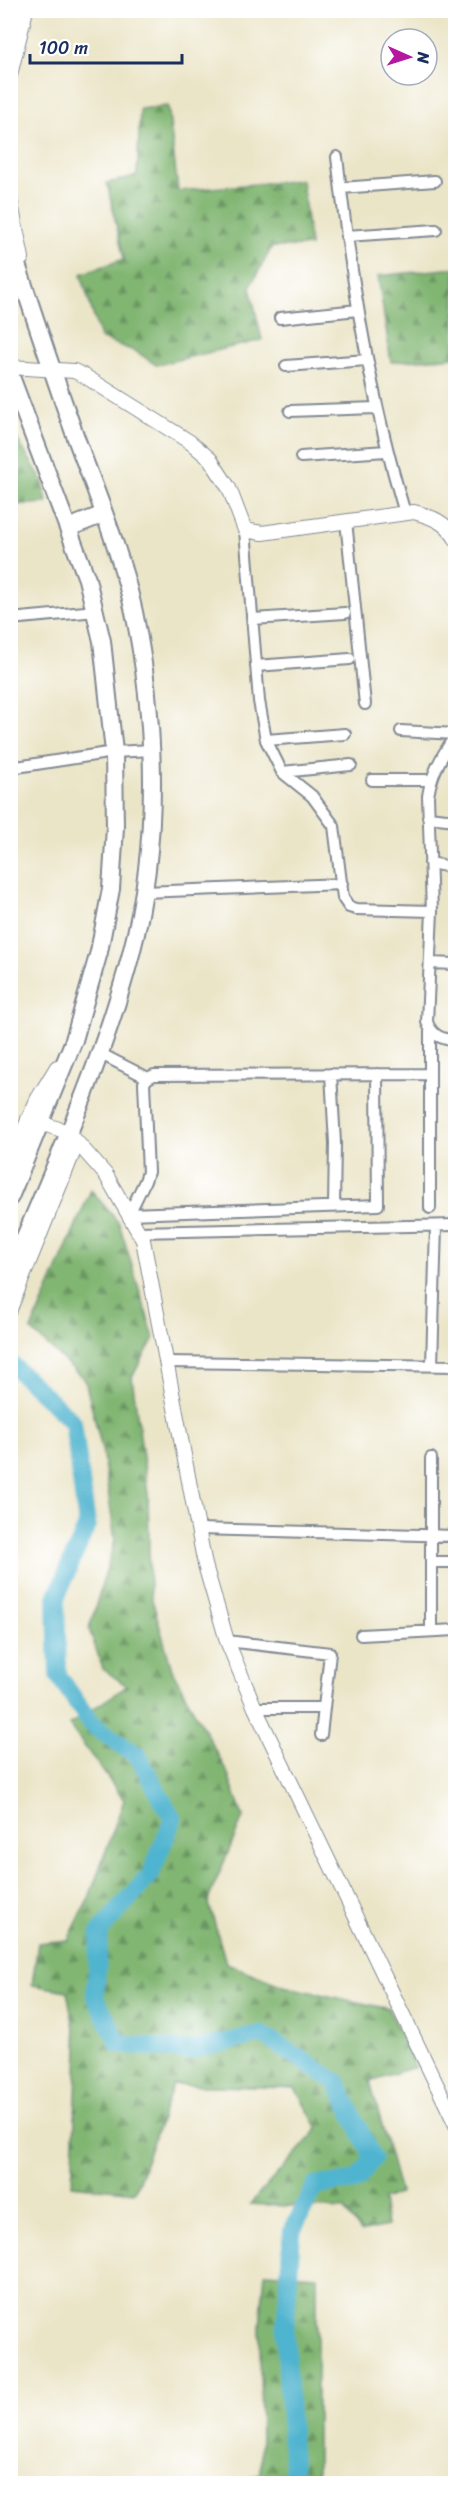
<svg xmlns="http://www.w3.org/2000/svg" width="466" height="2494" font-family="Sriracha,sans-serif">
<defs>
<pattern id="forest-firs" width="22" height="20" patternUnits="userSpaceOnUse" patternTransform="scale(1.5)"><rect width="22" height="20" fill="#81b672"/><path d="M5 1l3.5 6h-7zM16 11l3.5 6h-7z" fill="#699461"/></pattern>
</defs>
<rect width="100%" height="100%" fill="#fff"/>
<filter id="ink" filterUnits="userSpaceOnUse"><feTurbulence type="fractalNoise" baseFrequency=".0167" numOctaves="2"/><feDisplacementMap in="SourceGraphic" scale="12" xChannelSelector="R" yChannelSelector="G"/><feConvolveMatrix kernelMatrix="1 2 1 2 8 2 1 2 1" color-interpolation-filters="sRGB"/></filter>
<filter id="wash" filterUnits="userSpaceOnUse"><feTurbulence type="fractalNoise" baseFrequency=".008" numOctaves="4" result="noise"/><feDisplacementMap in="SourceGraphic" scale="24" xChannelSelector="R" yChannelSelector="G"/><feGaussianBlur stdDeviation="1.35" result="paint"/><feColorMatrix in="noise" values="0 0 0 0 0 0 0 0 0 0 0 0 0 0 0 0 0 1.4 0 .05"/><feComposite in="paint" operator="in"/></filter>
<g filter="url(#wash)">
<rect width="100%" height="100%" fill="#ebe5c8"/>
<!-- forest -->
<path fill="url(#forest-firs)" stroke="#4e7268" stroke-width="1.5" d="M168,106L178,191L302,180L310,246L272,247L250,287L262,340L156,365L137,352L100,338L81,274L124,259L107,183L137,176L140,109Z
M455,268V357L391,362L378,276Z
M10,428L43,481L47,503L11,505Z
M91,1190L119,1223L154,1338L132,1377L148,1494L150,1592L172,1670L228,1774L243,1817L208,1900L226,1963L283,1986L389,2009L415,2067L370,2081L400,2193L383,2200L387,2226L361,2232L344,2209L250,2204L318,2129L295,2088L173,2085L135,2192L72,2185L78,2049L67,1991L32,1985L38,1943L68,1940L89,1898L124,1800L69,1725L127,1686L103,1669L89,1629L115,1540L102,1449L85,1380L31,1330Z
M265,2273L317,2276V2476L338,2483H241V2482L261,2473L260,2326Z"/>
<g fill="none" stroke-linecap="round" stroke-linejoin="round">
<!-- river -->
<path stroke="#50b4cf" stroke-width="18" d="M10,1363L73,1422L87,1525L56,1598L58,1675L92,1725L138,1756L173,1819L151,1874L100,1931L95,1996L119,2044L189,2051L261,2034L337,2082L373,2159L356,2181L316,2185L292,2231L285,2335L294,2484"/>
</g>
</g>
<g filter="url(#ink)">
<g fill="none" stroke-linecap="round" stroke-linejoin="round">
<!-- minor casing -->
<g stroke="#838a93" stroke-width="14">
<path id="minor" d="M337,157C351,278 370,397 405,513
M341,188L435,181
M346,236L436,230
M280,318L358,310
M286,366L367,360
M290,411L376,408
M301,457L386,451
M346,521L365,704
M245,530L259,701L266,740L282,772L312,796L334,826L343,898L349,907L356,909L432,911
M10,619L96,611
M253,619L345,613
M256,666L350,659
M401,731L456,734
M456,735C443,753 431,774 428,796L432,911L427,1022C432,1036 442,1039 456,1041
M266,740L345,734
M10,768L114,752L152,750
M282,772L351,765
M372,780H432
M428,817L456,820
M430,863L456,868
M144,892L342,884
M430,963L456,964
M99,1053L148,1078
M331,1074L335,1143L334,1207
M377,1074L378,1205L129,1214L145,1181L148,1172L144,1083L148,1078L154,1075L430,1074
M430,1208V1032
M138,1232L456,1225
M166,1362L456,1366
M432,1365L436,1226
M198,1529L456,1536
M431,1562H456
M431,1630V1458
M361,1635L456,1630
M227,1641L330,1653L321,1735
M255,1708H324"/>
</g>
<!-- tertiary casing -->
<g stroke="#838a93" stroke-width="16">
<path id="tertiary" d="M10,75L26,10
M10,199L22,258
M10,367L74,371L83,375L190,442L210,459L229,488L245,530L262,533L414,512C432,517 446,522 456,539
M28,1119L68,1132L106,1175L143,1240L205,1565L227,1641L255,1708L456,2125
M10,1161L37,1100L57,1067
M10,1309L77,1143"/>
</g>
<!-- trunk casing -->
<g stroke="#838a93" stroke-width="20">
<path id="trunk" d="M10,36L17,10
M10,244C32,309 53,374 76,438C97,495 121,552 134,612C157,724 160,843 131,954C102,1064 54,1168 10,1272
M10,374L87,579L102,641L114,752L115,827L111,889L99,952L74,1040L10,1197
M68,528L104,514"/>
</g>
<!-- minor -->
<use href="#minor" stroke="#fff" stroke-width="10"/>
<!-- tertiary -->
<use href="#tertiary" stroke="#fff" stroke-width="14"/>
<!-- trunk -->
<use href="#trunk" stroke="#fff" stroke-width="16"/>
</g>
</g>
<!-- margin -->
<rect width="466" height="2494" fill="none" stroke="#fff" stroke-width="36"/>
<!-- north arrow -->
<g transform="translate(409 57) rotate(93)"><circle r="28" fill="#ffffff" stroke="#a4acbf" stroke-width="1.5"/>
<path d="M0-4.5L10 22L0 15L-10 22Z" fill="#b5179e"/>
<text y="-9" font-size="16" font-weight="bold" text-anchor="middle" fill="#1b2f5e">N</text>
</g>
<!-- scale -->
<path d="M30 54v9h152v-9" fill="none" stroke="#1b2f5e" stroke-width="3"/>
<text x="39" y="54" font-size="18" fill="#1b2f5e" stroke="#ffffff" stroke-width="4.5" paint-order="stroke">100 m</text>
</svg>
